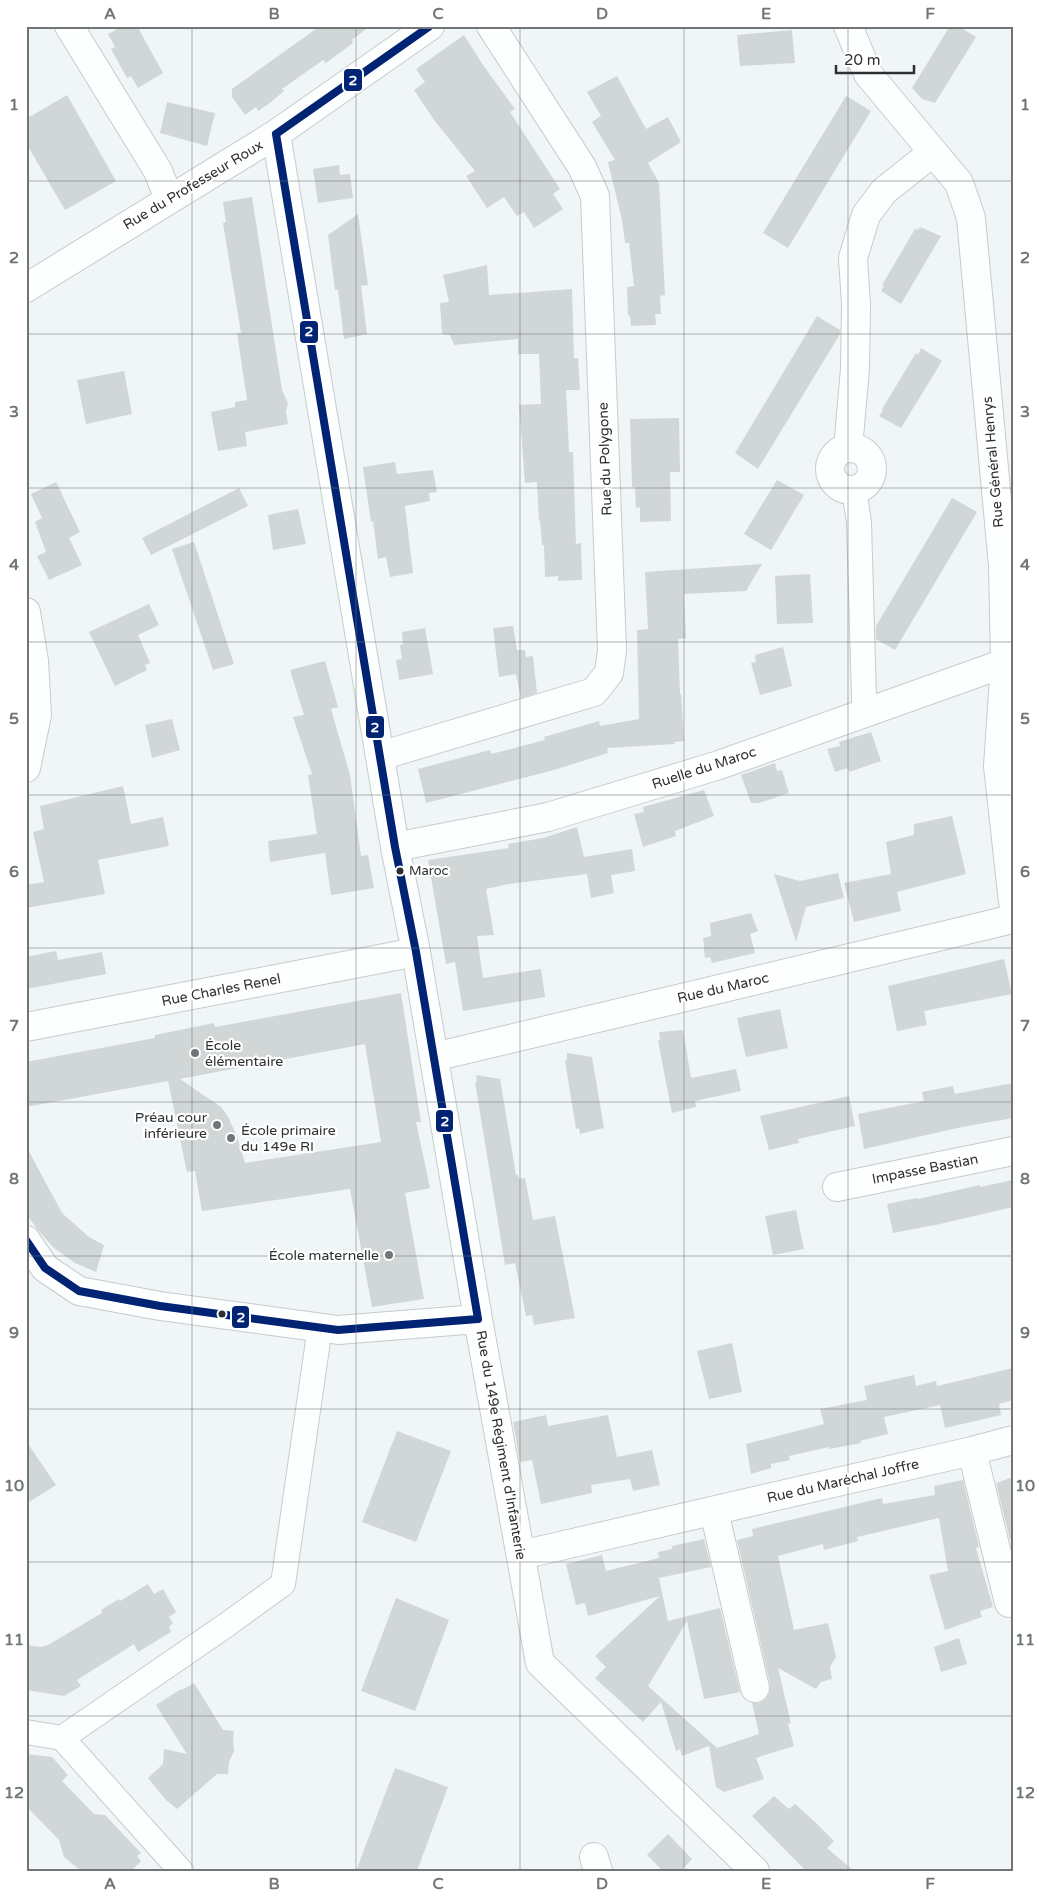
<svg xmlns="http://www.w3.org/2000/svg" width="1039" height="1897" font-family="'Varela Round',sans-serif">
<rect width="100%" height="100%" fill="#f0f6f8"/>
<!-- building -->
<path fill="#d1d6d7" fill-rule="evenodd" d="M123,26H137L163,73L138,88L131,76L127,78L111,49L115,47L108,34Z
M320,26H370L352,40L353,43L326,63L323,60L282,89L284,91L271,102L258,111L256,107L245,115L232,97V89Z
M950,26H958L976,37L935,103L922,99L912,88Z
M792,30L795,63L740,66L737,35Z
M464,35L483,65L515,109L510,112L560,189L553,194L563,209L534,228L524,212L517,216L504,197L487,208L466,176L475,171L434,120L414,90L425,82L416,69Z
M617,76L646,129L668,117L681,142L648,163L659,183L665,295L660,296L661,314H655L656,325L631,326L630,316L628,315L627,287L634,286L629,243H625L622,220L608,162L615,160L592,122L601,116L587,92Z
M67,95L116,181L65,210L26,143V119Z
M846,96L871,111L788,248L763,233Z
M167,102L215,113L207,146L160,133Z
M339,165L340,175L350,174L353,198L318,203L313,169Z
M252,197L282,390L288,403L286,412L288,424L245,432L247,446L218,451L211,412L235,407V402L247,400L237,333H241L223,223L226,222L223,202Z
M358,214L368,285L361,286L367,334L344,339L338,290H335L328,235Z
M920,227L941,236L901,304L881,291L884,286L882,285L915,229L918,230Z
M487,265L489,295L572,289L574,358H578L580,390H566L569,452H573L576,544L581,543L582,580L558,581V576L545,577L544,545H542L540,520H539L537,482L525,483L519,405L541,404L539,354H518V339L454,345L450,335L442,334L440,303L449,302L443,275Z
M817,316L840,330V334L758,469L735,453Z
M921,348L942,361L901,428L879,416L883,410L882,409L916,353L918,355Z
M124,371L132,414L86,424L77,380Z
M679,418L680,472H670L671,521L640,522V507L636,508L635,487H632L630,419Z
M395,462L397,474L433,470L437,492L429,493L430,501L405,506L413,573L390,577L386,557L378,559L373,521L371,522L363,467Z
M777,480L804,495L771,550L744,534Z
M56,482L80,532L69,538L82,565L49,580L37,556L46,552L35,522L42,518L31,494Z
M239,488L248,506L151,555L142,538Z
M952,498L977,512L895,650L876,639V626Z
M298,509L306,544L273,550L268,515Z
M194,542L234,664L213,670L172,549Z
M762,564L746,591L684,594L686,638L678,639L680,694H681L684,741L674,742L675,744L607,748L608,753L554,770L426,803L418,769L490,750L491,754L499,752L545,740L544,737L599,721L600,726L639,719L637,630L648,629L645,572Z
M810,574L813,623L777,624L775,576Z
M149,604L159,625L138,635L150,663L145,665L147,670L115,686L89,632Z
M513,626L517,650H525L526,657L533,656L537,693L521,698L516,674L499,677L493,628Z
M425,628L433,674L399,680L396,660L402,659L400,645L403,644L402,632Z
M783,647L792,686L760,695L751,663L756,662L755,655Z
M325,661L338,707L331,709L350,775L361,856L368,855L374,888L331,895L325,853L270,862L268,841L317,834L308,775L312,774L293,717L304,715L290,670Z
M172,719L180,750L152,758L145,725Z
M871,732L881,761L849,772L848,768L835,772L827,749L840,746L839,742Z
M775,763L777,771L782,770L789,793L759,803H751L741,775Z
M123,786L131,824L163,817L169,846L98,860L105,894L26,908V885L44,882L33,832L44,829L40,806Z
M704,790L714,816L675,831L676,836L643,847L634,814L644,812L643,807Z
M952,816L966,874L897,892L901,911L854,922L844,883L891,874L886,842L914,835V824Z
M577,827L584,857L632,849L635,871L611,875L614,893L591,898L587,874L509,884L486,889L494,935L477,936L483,978L541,969L545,997L463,1011L455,962L446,964L428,860L509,848L508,844L543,838Z
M838,873L844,898L806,907L796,942L774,874L800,881Z
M751,913L758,931L750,934L755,953L712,963L710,957L705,958L703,938L711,936L710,923Z
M56,951L58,960L102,952L106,974L26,989V957Z
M1004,959L1012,994L924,1011L927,1025L897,1031L888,986Z
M401,993L421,1122H416L430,1188L405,1193L424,1299L372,1307L350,1189L202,1211L195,1171L187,1172L168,1081L26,1107V1062L155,1038V1035L214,1023L215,1027ZM365,1044L381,1142L245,1163L237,1136L227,1115L221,1107L180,1079Z
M780,1009L788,1048L746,1057L737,1018Z
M683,1030L691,1078L736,1069L741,1091L695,1101L696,1107L672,1113L658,1041L660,1040L659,1032Z
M567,1053L592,1057L604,1128L580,1134L579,1128L576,1129L565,1061L567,1060Z
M476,1075L500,1079L516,1175H518L519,1179L525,1178L533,1220L555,1216L575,1318L534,1325L532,1315L526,1316L515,1263L505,1265L475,1082H477Z
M1013,1083V1118L962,1127L864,1149L858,1114L924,1101L922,1092L953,1086L955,1094Z
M849,1096L855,1126L798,1139L799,1143L769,1150L760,1116Z
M26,1146L62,1213L89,1237L104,1245L96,1272L75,1263L54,1248L37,1229L26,1213Z
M1013,1180V1207L940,1224L893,1233L887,1204L917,1198L918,1199L980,1185V1187Z
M796,1210L804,1249L773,1255L765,1216Z
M732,1343L742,1392L709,1399L697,1351Z
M1013,1368V1400L999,1404L1001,1415L945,1428L940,1405L884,1417L888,1434L860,1441L861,1443L829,1449V1447L789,1456L790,1460L771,1464V1468L751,1474L746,1444L824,1424L820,1409L867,1400L864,1386L914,1375L916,1386L936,1381L937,1386Z
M546,1415L548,1426L608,1415L617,1457L652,1450L660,1485L633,1491L630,1479L591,1485L592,1493L541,1504L532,1460L520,1462L513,1422Z
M397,1431L451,1451L416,1542L362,1522Z
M26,1441L56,1485L26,1504Z
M1013,1477V1539L1010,1540L996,1483Z
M963,1480L979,1547L976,1548L993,1607L980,1611L982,1617L945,1630L929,1575L948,1571L939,1518L857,1537L858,1541L824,1550L823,1544L778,1556L794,1630L828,1623L836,1657L830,1667L832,1679L821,1682L816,1689L778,1668L791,1723L788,1724L794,1746L756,1758L764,1779L724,1792L716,1787L709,1746L682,1756L680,1749L676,1751L661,1702L643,1722L595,1678L606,1667L595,1656L660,1596L588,1616L585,1603L576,1605L566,1564L602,1555L606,1571L659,1558L658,1552L672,1549V1546L704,1539L711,1567L659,1578L668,1621L720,1608L740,1692L704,1699L687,1621L648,1686L717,1748L759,1734L752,1703H759L766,1699L770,1692V1684L737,1540L753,1536L752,1529L882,1498L883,1504L935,1495L934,1486Z
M148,1584L154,1594L163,1589L176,1612L169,1617L173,1623L169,1627L171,1632L138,1652L134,1644L77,1680L81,1686L64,1696L26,1690V1645L41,1647L48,1645L102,1613L101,1610L119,1599L120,1601Z
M396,1598L449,1620L415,1711L361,1691Z
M959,1638L967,1664L941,1672L934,1647Z
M194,1683L223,1730L234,1731L233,1741L234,1751L229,1762L228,1774H217L177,1809L166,1800L148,1778L163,1764L164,1749L187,1754L156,1705L181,1689L182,1690Z
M26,1754L52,1757L68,1775L62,1781L94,1814L105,1815L141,1853L137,1856L141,1861L131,1871H81L64,1857L59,1840L26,1806Z
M395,1768L448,1787L417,1871H356Z
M774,1796L789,1809L795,1804L815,1822L834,1841L827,1848L854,1871H806L752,1816Z
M668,1834L692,1859L681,1871H663L647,1855Z"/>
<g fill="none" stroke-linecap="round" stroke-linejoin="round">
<!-- pedestrian casing -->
<g stroke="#c7cbcd" stroke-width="26">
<path id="pedestrian" d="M854,490L859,522L864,700L867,712
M26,1732L62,1738L225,1626L283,1584L320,1327
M62,1738L181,1871"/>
</g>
<!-- minor casing -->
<g stroke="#c7cbcd" stroke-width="30">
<path id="minor" d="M69,26L158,171L169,199
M848,26L868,74L959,183L971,218L1003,566L1005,663L998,766L1013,902
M276,134L395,847L416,952L478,1319L540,1663L755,1871
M26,288L276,134L430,26
M848,448L855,369L856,304L853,258L866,215L884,191L933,152
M830 469a21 21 0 1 1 42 0a21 21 0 1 1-42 0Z
M26,612L34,661L37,715L26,768
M380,756L594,692L609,673L612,650L595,196L582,167L491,26
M395,847L548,817L719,765L1005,663
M26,1027L416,952
M434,1057L1013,919
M837,1187L1013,1151
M26,1240L45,1268L79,1291L160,1306L338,1330L478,1319
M972,1451L1009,1603
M714,1511L755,1688
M521,1555L972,1451L1013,1440
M594,1857L598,1871"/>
</g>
<!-- pedestrian -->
<use href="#pedestrian" stroke="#fdfefe" stroke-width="24"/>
<!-- minor -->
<use href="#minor" stroke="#fdfefe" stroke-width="28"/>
<!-- bus-1 casing -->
<g stroke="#fff" stroke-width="11">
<path id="bus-1" d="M276,134L395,847L416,952L478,1319
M276,134L430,26
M26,1240L45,1268L79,1291L160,1306L338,1330L478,1319"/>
</g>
<!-- bus-1 -->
<use href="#bus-1" stroke="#002374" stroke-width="8"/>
</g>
<!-- grid -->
<path fill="none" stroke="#717577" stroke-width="1" stroke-opacity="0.55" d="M192,26V1871M356,26V1871M520,26V1871M684,26V1871M848,26V1871M26,181H1013M26,334H1013M26,488H1013M26,642H1013M26,795H1013M26,948H1013M26,1102H1013M26,1256H1013M26,1409H1013M26,1562H1013M26,1716H1013"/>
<!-- markers -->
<g fill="#2d3032" stroke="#fff" stroke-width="2">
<circle cx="400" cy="871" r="4.5"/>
<circle cx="222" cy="1314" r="4.5"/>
</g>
<g fill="#717577" stroke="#fff" stroke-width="2">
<circle cx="195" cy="1053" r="5"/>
<circle cx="217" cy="1125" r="5"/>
<circle cx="231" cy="1138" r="5"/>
<circle cx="389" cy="1255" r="5"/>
</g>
<g text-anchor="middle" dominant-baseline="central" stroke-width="4.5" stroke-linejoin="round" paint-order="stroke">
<!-- bus labels -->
<g font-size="13" fill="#2d3032" stroke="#fff" text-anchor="start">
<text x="409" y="871">Maroc</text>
</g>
<!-- street labels -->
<g font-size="14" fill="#2d3032" stroke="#fff">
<text transform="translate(193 185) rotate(-31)">Rue du Professeur Roux</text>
<text transform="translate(605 459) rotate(-92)">Rue du Polygone</text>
<text transform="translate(993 462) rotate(-95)">Rue Général Henrys</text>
<text transform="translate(704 768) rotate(-18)">Ruelle du Maroc</text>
<text transform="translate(723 988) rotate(-13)">Rue du Maroc</text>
<text transform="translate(221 990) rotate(-11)">Rue Charles Renel</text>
<text transform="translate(925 1169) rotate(-11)">Impasse Bastian</text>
<text transform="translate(501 1445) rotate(80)">Rue du 149e Régiment d'Infanterie</text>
<text transform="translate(843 1481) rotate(-13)">Rue du Maréchal Joffre</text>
</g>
<!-- poi labels -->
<g font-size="14" fill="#2d3032" stroke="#fff" text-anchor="start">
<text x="205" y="1045">École<tspan x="205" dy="16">élémentaire</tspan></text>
<text x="207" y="1117" text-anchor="end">Préau cour<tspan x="207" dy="16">inférieure</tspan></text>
<text x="241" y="1130">École primaire<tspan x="241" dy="16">du 149e RI</tspan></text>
<text x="379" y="1255" text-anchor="end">École maternelle</text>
</g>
</g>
<g stroke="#fff" stroke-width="2">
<rect x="343" y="68" width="20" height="24" rx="5" fill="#002374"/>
<rect x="299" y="320" width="20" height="24" rx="5" fill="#002374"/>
<rect x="365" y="715" width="20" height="24" rx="5" fill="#002374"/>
<rect x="435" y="1109" width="19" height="24" rx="5" fill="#002374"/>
<rect x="231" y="1305" width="19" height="24" rx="5" fill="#002374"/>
</g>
<g font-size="14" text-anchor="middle" font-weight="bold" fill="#fff">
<text x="353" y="85">2</text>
<text x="309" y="336">2</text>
<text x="375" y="732">2</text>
<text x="445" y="1126">2</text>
<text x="241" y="1322">2</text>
</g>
<!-- border -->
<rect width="1039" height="1897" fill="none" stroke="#ffffff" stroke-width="55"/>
<!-- scale -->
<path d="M836 65v8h78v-8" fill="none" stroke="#2d3032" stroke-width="2.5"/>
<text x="844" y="65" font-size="15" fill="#2d3032" stroke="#ffffff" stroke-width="4" paint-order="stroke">20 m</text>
<rect x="28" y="28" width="984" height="1842" fill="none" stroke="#717577" stroke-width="2"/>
<g font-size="16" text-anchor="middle" font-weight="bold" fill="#717577">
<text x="110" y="19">A</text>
<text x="274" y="19">B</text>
<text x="438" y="19">C</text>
<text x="602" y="19">D</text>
<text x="766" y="19">E</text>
<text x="930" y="19">F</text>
<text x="14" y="110">1</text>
<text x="1025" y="110">1</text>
<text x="14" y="263">2</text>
<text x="1025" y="263">2</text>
<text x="14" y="417">3</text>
<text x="1025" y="417">3</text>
<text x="14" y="570">4</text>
<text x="1025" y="570">4</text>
<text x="14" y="724">5</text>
<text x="1025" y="724">5</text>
<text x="14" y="877">6</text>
<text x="1025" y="877">6</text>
<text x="14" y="1031">7</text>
<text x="1025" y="1031">7</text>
<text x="14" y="1184">8</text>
<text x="1025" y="1184">8</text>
<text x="14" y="1338">9</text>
<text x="1025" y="1338">9</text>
<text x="14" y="1491">10</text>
<text x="1025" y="1491">10</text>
<text x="14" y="1645">11</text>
<text x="1025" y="1645">11</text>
<text x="14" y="1798">12</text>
<text x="1025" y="1798">12</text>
<text x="110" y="1889">A</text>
<text x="274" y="1889">B</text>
<text x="438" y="1889">C</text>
<text x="602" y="1889">D</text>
<text x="766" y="1889">E</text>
<text x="930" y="1889">F</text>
</g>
</svg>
